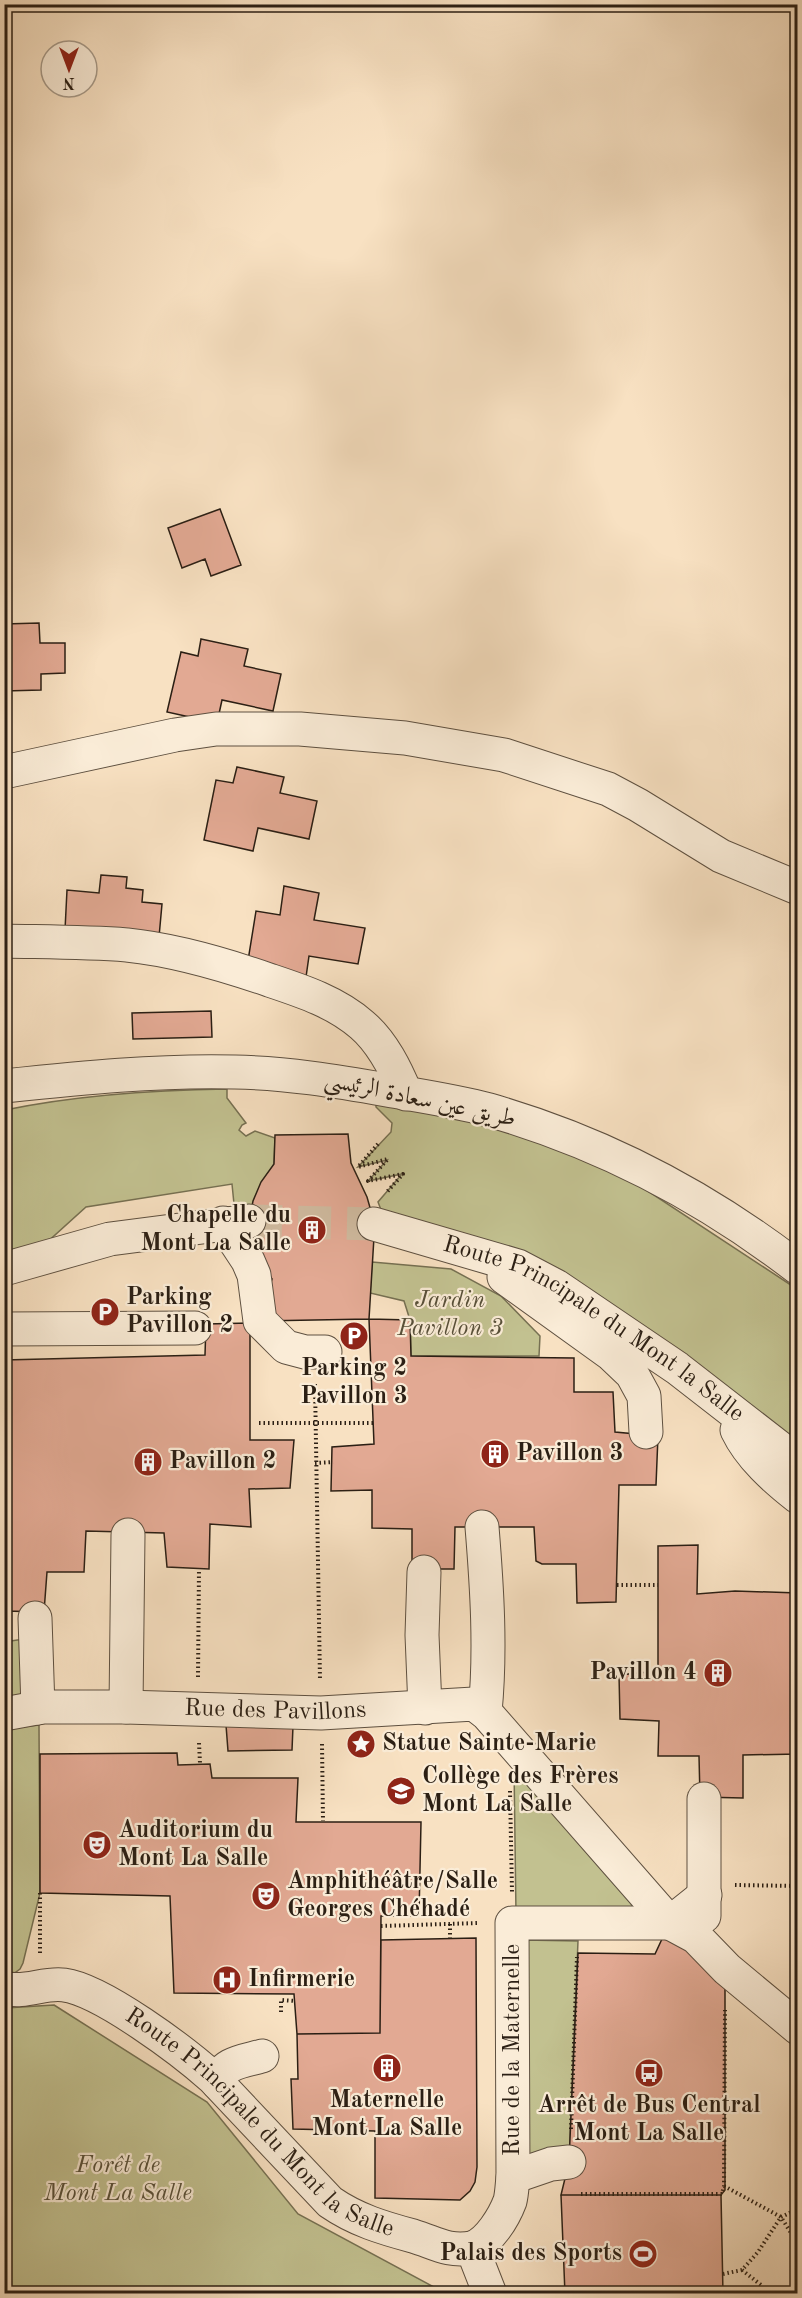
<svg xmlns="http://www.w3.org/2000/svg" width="802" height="2298" font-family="'Old Standard TT',Amiri,serif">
<rect width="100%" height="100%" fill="#f8e1c2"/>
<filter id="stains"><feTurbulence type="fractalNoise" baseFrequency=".00333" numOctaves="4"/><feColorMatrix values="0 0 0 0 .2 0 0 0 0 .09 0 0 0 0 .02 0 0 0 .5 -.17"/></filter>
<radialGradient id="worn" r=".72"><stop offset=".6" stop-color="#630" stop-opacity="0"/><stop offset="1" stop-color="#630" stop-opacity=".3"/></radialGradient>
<!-- green -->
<path fill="#c2c190" stroke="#767052" stroke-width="1.5" d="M227,1089V1098L246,1123L242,1125L239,1130L246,1136L255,1131L275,1138L274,1164L249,1221L236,1224L232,1184L86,1207L24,1263L5,1271V1110C78,1095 152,1090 227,1089Z
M376,1104L426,1110L530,1136L622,1174L797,1289V1447L631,1323L388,1228L378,1202L402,1174L368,1181L387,1160L358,1167L391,1132L392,1123L376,1107Z
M372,1262L451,1269L501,1296L540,1336L539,1356H411L410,1320L404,1301L370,1293Z
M24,1639L26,1704L4,1708V1642Z
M39,1725L40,1893L23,1963L20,1969L5,1980V1729Z
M514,1766L630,1902L637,1912L516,1914Z
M523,1940L578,1941L569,2162L516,2177Z
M54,2005L207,2102L298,2214L445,2293H5V2008Z"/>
<!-- building -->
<path fill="#e2a993" stroke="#2b1f14" stroke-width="1.5" d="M220,509L241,565L211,576L205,559L182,568L168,528Z
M39,623L40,643H65V673L41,674V690L4,691V624Z
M201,639L248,649L244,666L281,674L273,711L222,700L217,723L167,712L181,652L198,656Z
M237,767L284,777L280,793L317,801L309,839L258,828L253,851L204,840L216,780L233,783Z
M101,875L127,877L126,888L143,890L142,902L162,904L159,937L65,930L67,890L99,893Z
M284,886L319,893L314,920L365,928L358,964L309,956L306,977L247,967L256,911L280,915Z
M211,1011L212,1037L133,1039L132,1013Z
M348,1134L351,1163L367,1197L373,1218L374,1237L369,1319L260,1321L272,1279L255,1255L249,1221L253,1201L261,1182L274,1164L275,1135Z
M369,1319L410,1320L411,1356L574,1358V1392H613L615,1432L658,1436L656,1485H619L616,1602L577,1603L576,1564H542L536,1561L534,1527H455L454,1569H412V1529L372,1528V1490L331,1491L332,1447L374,1444Z
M250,1323V1440H294L290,1488L249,1489L251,1527L210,1524L209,1569L167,1567L164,1533L86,1531L84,1572H47L44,1612L5,1611L4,1360L205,1355L206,1324Z
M698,1545L697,1594L735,1591L798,1593V1754L743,1755V1798L700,1797L699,1756H658L659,1721L620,1719L619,1675L658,1671V1546Z
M226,1725L293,1726L292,1750L228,1751Z
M177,1753L178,1765L210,1764L212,1778H298L296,1822H421L419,1916H381L380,2033L297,2034L294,1994L174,1993L170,1896L40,1893V1754Z
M669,1924L725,1985V2190L721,2195H561L569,2162L578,1953L655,1954Z
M476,1938L477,2167L475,2182L470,2191L460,2200L375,2198V2131L293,2129L291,2079H298L297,2034L380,2033L381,1940Z
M561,2195H721L723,2294H565Z"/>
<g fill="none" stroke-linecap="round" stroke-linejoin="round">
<!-- minor-tunnel -->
<path stroke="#cfba9f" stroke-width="33" stroke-dasharray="33 16" stroke-linecap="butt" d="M249,1221L374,1224"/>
<!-- minor casing -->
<g stroke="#5e5040" stroke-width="35">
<g id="minor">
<path d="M4,772L175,735L216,729H300L405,738L504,755L608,789L638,805L721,856L798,888"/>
<path d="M4,941C46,942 87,942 127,945C176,950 223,964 269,980C302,991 336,1002 362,1025C383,1043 396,1070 406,1094"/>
<path d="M223,1223L248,1261L254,1275L260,1321L286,1347L305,1352H325"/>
<path id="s1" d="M374,1224L518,1266L556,1286L677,1368L798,1462"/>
<path d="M4,1269L110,1239L249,1221"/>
<path d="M504,1277L611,1354L632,1374L644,1396L646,1432"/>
<path d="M4,1329L195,1328"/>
<path d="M737,1430C750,1457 775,1479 798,1497"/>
<path d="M482,1527C487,1588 491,1651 485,1712"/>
<path d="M424,1572L422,1635L425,1708"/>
<path d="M35,1618L38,1708"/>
<path d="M126,1707L128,1535"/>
<path id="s2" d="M4,1714L42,1707H126L321,1713L474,1704L487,1714L670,1923L696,1937L727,1969L798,2028"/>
<path d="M704,1799V1916"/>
<path id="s3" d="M4,1988C25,1994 44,1982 64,1985C102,1990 184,2052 213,2078L330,2202C356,2220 383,2228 413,2236C436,2243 447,2252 472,2248L490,2294"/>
<path d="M218,2083C222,2062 245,2061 262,2056"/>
<path d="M513,2177L551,2164L569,2162"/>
<path d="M472,2248C489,2242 504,2217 510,2201C512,2193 512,2185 513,2177L512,1923H670L705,1895"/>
</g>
</g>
<!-- tertiary casing -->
<g stroke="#5e5040" stroke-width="35">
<path id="tertiary" d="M4,1086C81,1078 158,1070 235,1072C286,1073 336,1081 387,1090C421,1096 456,1101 489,1110C601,1142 706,1197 798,1268"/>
</g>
<!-- path -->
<path stroke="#2b1f14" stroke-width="4" stroke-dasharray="1.5 3" stroke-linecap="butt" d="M378,1144L358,1167L388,1159L368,1181L403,1174L386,1193
M315,1384L320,1680
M259,1423H373
M315,1463L333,1462
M617,1585H658
M198,1677L199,1568
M199,1743L200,1763
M322,1744L323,1821
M510,1791L512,1892
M735,1885L798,1886
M40,1893V1954
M450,1924V1939
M381,1926L479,1923
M281,2012V2000L295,2001
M571,2129L577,1957
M724,2186L781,2217L798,2244
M581,2194H722L724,2186L725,2010
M781,2217L798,2209
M742,2270L761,2285
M723,2274L742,2270L758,2252L781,2217"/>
<!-- minor -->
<use href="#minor" stroke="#faecd7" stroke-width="33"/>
<!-- tertiary -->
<use href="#tertiary" stroke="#faecd7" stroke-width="33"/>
</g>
<!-- icons -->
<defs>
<g id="building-disc" transform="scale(1.5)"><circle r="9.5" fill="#8f2418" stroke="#faecd7"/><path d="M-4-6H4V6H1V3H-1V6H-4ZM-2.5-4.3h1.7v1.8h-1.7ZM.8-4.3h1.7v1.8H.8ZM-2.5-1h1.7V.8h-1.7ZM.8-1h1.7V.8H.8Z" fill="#fff"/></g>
<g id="parking-disc" transform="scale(1.5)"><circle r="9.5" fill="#8f2418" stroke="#faecd7"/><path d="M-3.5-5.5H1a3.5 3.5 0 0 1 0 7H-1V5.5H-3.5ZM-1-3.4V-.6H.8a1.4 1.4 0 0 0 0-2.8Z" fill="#fff"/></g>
<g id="sight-disc" transform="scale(1.5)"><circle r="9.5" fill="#8f2418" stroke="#faecd7"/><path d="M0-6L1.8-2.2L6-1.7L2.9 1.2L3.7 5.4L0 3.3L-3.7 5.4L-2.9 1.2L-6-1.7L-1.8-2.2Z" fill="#fff"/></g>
<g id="school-disc" transform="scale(1.5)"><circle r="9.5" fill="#8f2418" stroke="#faecd7"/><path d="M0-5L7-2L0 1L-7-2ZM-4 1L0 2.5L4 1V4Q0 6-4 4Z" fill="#fff"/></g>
<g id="theatre-disc" transform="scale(1.5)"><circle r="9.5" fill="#8f2418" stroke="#faecd7"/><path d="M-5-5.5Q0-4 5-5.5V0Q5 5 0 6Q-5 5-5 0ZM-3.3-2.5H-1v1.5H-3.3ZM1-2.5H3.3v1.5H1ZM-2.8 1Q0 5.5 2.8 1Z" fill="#fff"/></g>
<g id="hospital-disc" transform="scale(1.5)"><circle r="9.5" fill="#8f2418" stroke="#faecd7"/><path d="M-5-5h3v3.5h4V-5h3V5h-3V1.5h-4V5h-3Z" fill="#fff"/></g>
<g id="bus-disc" transform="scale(1.5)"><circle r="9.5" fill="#8f2418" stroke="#faecd7"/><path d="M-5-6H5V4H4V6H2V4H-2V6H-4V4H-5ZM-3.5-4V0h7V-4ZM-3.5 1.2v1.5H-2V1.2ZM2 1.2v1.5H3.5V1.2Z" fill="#fff"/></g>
<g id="stadium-disc" transform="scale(1.5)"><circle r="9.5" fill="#8f2418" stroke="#faecd7"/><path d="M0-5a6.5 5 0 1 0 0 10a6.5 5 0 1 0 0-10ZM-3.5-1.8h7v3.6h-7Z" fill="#fff"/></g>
</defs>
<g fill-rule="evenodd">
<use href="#building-disc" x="312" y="1230"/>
<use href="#parking-disc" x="105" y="1312"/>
<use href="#parking-disc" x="354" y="1336"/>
<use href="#building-disc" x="495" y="1454"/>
<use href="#building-disc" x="148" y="1462"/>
<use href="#building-disc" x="718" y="1673"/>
<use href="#sight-disc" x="361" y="1744"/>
<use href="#school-disc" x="401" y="1791"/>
<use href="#theatre-disc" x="97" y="1845"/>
<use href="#theatre-disc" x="266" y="1896"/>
<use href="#hospital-disc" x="227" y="1980"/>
<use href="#building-disc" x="387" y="2068"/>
<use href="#bus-disc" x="649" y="2073"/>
<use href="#stadium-disc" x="643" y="2254"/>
</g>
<g text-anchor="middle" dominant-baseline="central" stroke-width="4.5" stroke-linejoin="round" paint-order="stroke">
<!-- street labels -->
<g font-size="24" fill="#2b1f14" stroke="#faecd7">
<text transform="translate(420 1100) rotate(12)">طريق عين سعادة الرئيسي</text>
<text stroke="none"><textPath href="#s1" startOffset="246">Route Principale du Mont la Salle</textPath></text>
<text stroke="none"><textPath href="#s2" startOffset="272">Rue des Pavillons</textPath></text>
<text transform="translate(513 2050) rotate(-90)">Rue de la Maternelle</text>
<text stroke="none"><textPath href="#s3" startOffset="304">Route Principale du Mont la Salle</textPath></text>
</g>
<!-- poi labels -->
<g font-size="24" font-weight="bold" fill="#2b1f14" stroke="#faecd7" text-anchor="start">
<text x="291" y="1216" text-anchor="end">Chapelle du<tspan x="291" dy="28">Mont La Salle</tspan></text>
<text x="126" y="1298">Parking<tspan x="126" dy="28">Pavillon 2</tspan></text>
<text x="354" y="1369" text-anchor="middle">Parking 2<tspan x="354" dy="28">Pavillon 3</tspan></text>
<text x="516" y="1454">Pavillon 3</text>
<text x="169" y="1462">Pavillon 2</text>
<text x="697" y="1673" text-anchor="end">Pavillon 4</text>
<text x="382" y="1744">Statue Sainte-Marie</text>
<text x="422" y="1777">Collège des Frères<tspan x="422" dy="28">Mont La Salle</tspan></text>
<text x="118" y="1831">Auditorium du<tspan x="118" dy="28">Mont La Salle</tspan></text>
<text x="287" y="1882">Amphithéâtre/Salle<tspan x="287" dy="28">Georges Chéhadé</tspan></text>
<text x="248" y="1980">Infirmerie</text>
<text x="387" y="2101" text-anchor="middle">Maternelle<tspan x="387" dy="28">Mont La Salle</tspan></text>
<text x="649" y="2106" text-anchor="middle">Arrêt de Bus Central<tspan x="649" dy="28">Mont La Salle</tspan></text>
<text x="622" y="2254" text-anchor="end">Palais des Sports</text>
</g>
<!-- park labels -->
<g font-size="24" font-style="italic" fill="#585039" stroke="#faecd7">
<text x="450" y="1301">Jardin<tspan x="450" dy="28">Pavillon 3</tspan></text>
<text x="118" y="2166">Forêt de<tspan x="118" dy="28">Mont La Salle</tspan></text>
</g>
</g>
<!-- margin -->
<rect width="802" height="2298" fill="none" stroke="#f8e1c2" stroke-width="24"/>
<rect x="6" y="6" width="790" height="2286" fill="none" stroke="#2b1f14" stroke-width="3"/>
<rect x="12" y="12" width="778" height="2274" fill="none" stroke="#2b1f14" stroke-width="1.5"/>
<!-- north arrow -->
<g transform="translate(69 69) rotate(180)"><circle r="28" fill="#faecd7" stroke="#a79a89" stroke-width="1.5"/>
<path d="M0-4.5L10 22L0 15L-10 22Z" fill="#8f2418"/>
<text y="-9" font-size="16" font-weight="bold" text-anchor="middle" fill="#2b1f14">N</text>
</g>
<rect width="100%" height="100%" filter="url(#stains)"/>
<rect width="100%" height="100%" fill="url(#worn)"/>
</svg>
